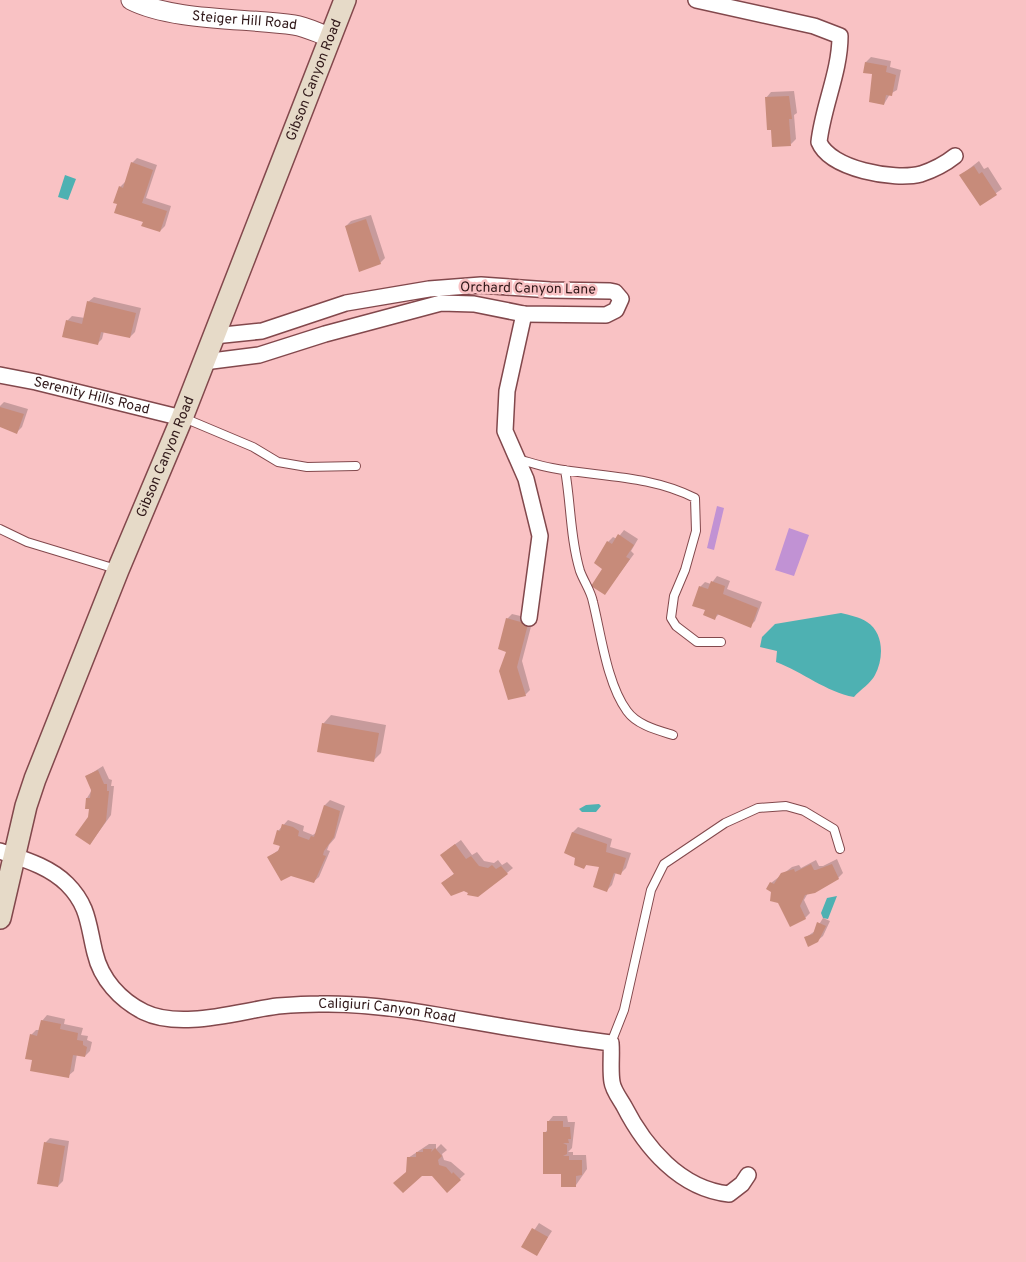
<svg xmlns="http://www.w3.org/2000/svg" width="1026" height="1262" font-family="Overpass,sans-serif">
<rect width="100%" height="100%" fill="#f9c2c4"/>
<!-- green -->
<path fill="#c192d4" d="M717,506L724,508L714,550L707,548Z
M789,528L809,535L794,576L775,570Z"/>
<!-- water -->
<path fill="#4eb1b2" d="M65,175L76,179L68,200L58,197Z
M841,613C849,615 860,617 867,622C884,633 884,658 875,675C871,683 860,690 854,697C826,692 803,672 776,662L777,651L760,647L762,637L775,624Z
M599,804L601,806L596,812H582L579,809L586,805Z
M837,896L828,919L823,918L821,913L827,898Z"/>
<!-- shadow -->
<path fill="#0003" d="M871,57L891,61L890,67L901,70L897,90L890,94L884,104L873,73L864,72L866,62Z
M794,91L797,113L794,115L796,139L791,144L772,128L766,98L771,92Z
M137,158L157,165L146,198L171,206L165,226L160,231L144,221L120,187L126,181L132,163Z
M979,161L984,169L988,167L1002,189L980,204L961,175Z
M371,215L385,258L380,263L346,226L351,221Z
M94,297L141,308L135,332L130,337L104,331L102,339L97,344L67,321L72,316L85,318L88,302Z
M4,402L28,409L22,427L17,432L0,426V406Z
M624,530L638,539L631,551L634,554L605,593L604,568L608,542L613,537L617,539Z
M717,576L730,581L727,589L762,602L755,621L750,626L719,614L715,618L707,609L700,587L705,582L711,584Z
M512,614L533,619L522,661L530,690L525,695L507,651V619Z
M331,715L386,725L381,753L373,761L323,724Z
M103,766L109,779L112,780L111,786H114L111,815L90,844L91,808L87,798L92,790L87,776Z
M330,800L345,806L335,838L329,845L327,850L330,851L319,877L313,882L269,857L280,849L278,831L288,820L304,826L303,831L313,835L318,831L325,805Z
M578,827L612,839L610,847L631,853L626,868L621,873L616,872L612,885L607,890L600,866L587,864L584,868L576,857L566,852L573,832Z
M461,840L472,855L477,852L484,861L494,863L498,860L502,865L507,862L513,868L478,896L442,883L455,873L447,850Z
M837,859L843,873L838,878L808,893L804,900L810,913L805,918L771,883L792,867L799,865L801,868L816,860L819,866H823Z
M823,918L830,921L823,936L817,941L805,938L815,931Z
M47,1015L65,1019L64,1024L83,1028L81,1035L88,1036L87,1040L92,1042L90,1051L85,1056L77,1054L74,1071L68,1076L34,1059L31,1035L36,1030H40L42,1021Z
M553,1116H567L568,1122H575L572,1148L568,1152H573V1155H586L587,1169L576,1185L562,1173L545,1133L548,1129V1122Z
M50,1138L69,1141L63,1181L58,1186L45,1143Z
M429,1144H436V1149L441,1144L447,1150L442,1154L444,1160L451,1162L465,1174L447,1191L432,1175L407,1172L408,1158Z
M539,1223L552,1231L537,1254L523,1247Z"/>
<!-- building -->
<path fill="#c78b7a" d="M865,62L887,66L886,72L896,75L892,96L886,95L884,105L869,102L872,74L863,73Z
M789,96L792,119H789L791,146L772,147L771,130H767L765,97Z
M131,162L153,170L142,203L167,211L160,232L141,226L143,222L114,213L117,204L113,203L119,186L123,188Z
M974,166L979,174L982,172L997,195L980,206L959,175Z
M366,219L381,264L359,272L345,226Z
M87,301L136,313L130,338L101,332L98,345L62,337L66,320L82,324Z
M0,407L24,414L17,434L0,427Z
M618,534L634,545L626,557L630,559L605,595L591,586L602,569L594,563L607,541L612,544Z
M711,581L725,586L723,594L758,608L751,628L717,614L715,620L703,615L705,610L692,606L699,586L708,589Z
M506,618L528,624L517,667L526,696L508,700L499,671L506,652L498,649Z
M322,723L379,733L374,762L317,752Z
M98,770L104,784H107V791H109L106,821L90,845L75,835L88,817L89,809H85L86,798H90L91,790L85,776Z
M324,805L340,811L334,837L324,851L323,855L326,856L314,883L291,876L281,881L267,857L278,851L280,846L273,844L277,830L280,831L282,824L293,827L299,831L298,836L309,840L311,836L314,837Z
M572,832L607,844L606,852L626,858L621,875L614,873L607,892L593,887L599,867L586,865L584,869L574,865L575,858L564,853Z
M455,844L466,859L471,856L479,866L488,868L492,865L496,869L501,866L508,874L478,897L467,895L468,893L464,891L451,896L441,883L454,874L440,855Z
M811,864L814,870H816L832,864L839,879L815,893L805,895L800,906L806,919L790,927L778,903L770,901L771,892L766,889L770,882L774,884L781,873L794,869L795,872Z
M817,922L826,926L818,942L808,947L804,937L813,934Z
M41,1020L61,1024L60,1029L78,1033L77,1040L83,1041V1045L87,1047L85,1057L73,1055L69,1078L30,1071L32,1060L25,1059L30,1034L37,1036Z
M547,1121H563V1127H570L571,1139H568L569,1143H563L567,1145V1154L563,1156H569V1160H582V1175L576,1176V1187H561V1174H543V1132H547Z
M44,1142L65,1146L58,1187L37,1184Z
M435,1148L442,1156L438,1160L439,1165L446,1167L452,1174L453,1172L461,1180L447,1193L432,1176H422L403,1193L393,1183L406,1172L407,1157H416V1152H423V1149H432L431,1152Z
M532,1228L548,1237L537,1256L521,1247Z"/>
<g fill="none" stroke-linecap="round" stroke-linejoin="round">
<!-- service casing -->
<g stroke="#82484c" stroke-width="10">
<path id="service" d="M184,418L253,447L278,462L307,467L356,466
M518,459C529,462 540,466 552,468C600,477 650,475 695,498L696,531L685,570L674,596L671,618L676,626L697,642H721
M565,470C571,503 570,538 580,571C584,582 591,591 593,602C601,634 607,684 627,711C637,725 657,730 673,735
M0,529L27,542L116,569
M611,1043L624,1010L651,890L664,864L725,823L758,808L786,806L804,811L834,829L840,849"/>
</g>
<!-- minor casing -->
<g stroke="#82484c" stroke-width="18">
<g id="minor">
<path d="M696,0L814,26L840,36C840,72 823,106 819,142C830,169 894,181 921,174C933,170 945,164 955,156"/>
<path d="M524,314L507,391L505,431L526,479L540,536L529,618"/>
<path d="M204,362L259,355L325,334L441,303L474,304L524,314L606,315L616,310L621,299L615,292L610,291L550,290L481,285L429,289L346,303L262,331L214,336"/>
<path id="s1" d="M0,375L36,382L182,418"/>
<path id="s2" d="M0,851C23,859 49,866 67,884C89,906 88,925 95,953C101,979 120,1000 144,1012C181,1030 239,1011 278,1006C291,1005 306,1004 319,1004C359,1003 397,1008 436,1015C494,1025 553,1036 611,1043C612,1055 610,1070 612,1082C613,1090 620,1099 624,1106C645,1147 680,1189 729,1194L742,1184L748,1175"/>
</g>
</g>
<!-- tertiary casing -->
<g stroke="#82484c" stroke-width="21">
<g id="tertiary">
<path id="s3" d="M131,0C172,21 246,18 294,25C306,27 318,33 330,37"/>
</g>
</g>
<!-- secondary casing -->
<g stroke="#82484c" stroke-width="24">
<g id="secondary">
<path id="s4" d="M0,918L26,806L35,779L118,570L182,418L345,0"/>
</g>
</g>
<!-- service -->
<use href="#service" stroke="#fff" stroke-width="8"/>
<!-- minor -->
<use href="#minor" stroke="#fff" stroke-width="15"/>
<!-- tertiary -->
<use href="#tertiary" stroke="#fff" stroke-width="19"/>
<!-- secondary -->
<use href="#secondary" stroke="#e6dac8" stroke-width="21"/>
</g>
<g text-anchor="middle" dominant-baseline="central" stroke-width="5" stroke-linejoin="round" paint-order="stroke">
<!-- street labels -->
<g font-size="14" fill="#301819" stroke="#f9c2c4">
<text stroke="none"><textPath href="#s3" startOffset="116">Steiger Hill Road</textPath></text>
<text stroke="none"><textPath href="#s4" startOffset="896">Gibson Canyon Road</textPath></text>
<text transform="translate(528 289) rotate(1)">Orchard Canyon Lane</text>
<text stroke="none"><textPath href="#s1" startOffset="94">Serenity Hills Road</textPath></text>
<text stroke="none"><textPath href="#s4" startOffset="491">Gibson Canyon Road</textPath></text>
<text stroke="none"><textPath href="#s2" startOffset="476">Caligiuri Canyon Road</textPath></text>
</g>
</g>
</svg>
